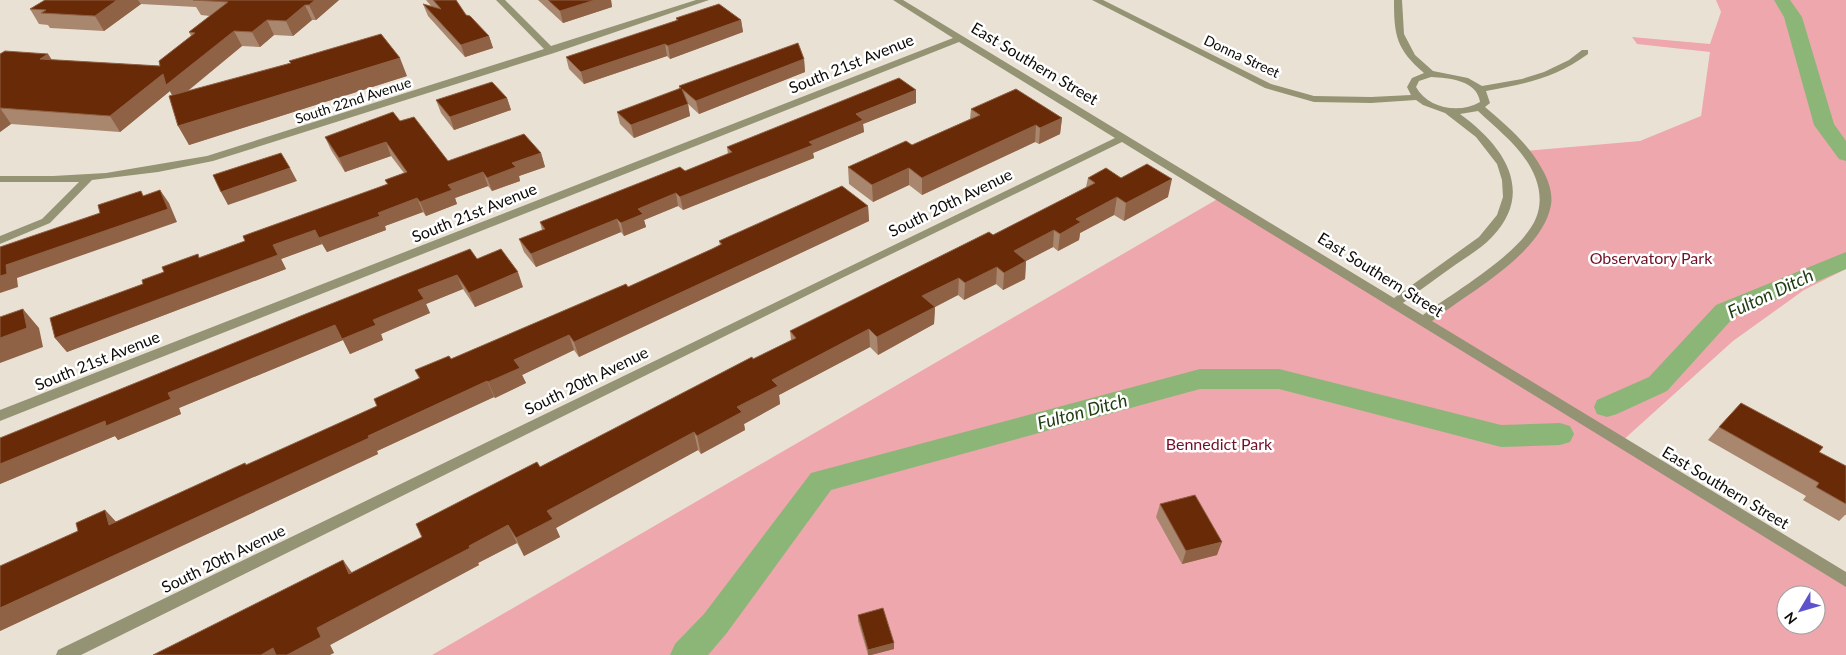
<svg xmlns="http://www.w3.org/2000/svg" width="1846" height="655" font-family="Lato,sans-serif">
<rect width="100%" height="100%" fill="#eae1d5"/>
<!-- green -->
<path fill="#eea7ac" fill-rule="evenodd" d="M1716,0H1846V269L1804,290L1733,341L1621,442L1846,580V655H432L1221,197L1424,321L1531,237L1546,197L1525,151L1640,141L1701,116L1710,52L1637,44L1632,37L1710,44L1721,12ZM1786,595H1816V625H1786Z"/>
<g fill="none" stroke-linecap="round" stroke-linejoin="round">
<!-- canal -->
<path fill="#8bb678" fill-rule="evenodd" d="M1774,0H1790L1802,17L1834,124L1846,141V161L1839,159L1814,125L1784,17Z
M1846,252V269L1734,317L1667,391L1617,414L1607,417L1597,414L1594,407L1597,400L1649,377L1716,305Z
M1200,369H1279L1501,425L1560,423L1570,426L1574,434L1570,442L1560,445L1501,447L1279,389H1200L831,490L726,634L708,655H670L675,644L704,614L811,473Z"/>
<!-- minor -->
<path fill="#949374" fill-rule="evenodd" d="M496,0H505L551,46L696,0H709L554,53L213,161L158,172L92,180L50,223L0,244V236L42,219L79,182H0V176H53L106,173L207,156L544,49Z
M893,0H903L1394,298L1479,237L1497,215L1503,197L1502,180L1497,164L1476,137L1445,113L1423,105L1416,100L1371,103L1314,102L1265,88L1092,0H1103L1271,84L1314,96L1371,97L1411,95L1407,87L1412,78L1424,73C1396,49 1394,35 1394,0H1402L1404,34L1415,55L1433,71L1468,78L1482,86L1522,79L1544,72L1569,60L1582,50H1588V54C1555,78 1526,84 1486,91L1490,103L1485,107C1506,125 1529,144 1542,169C1548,179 1553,193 1551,205C1542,254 1469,292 1432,321L1846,572V587L1122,142L842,278L81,655H56L58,650L1115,138L959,42L0,421V410L953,38ZM1431,77C1449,78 1477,80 1480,102C1460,114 1428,109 1416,87L1419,81ZM1478,111C1495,127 1513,141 1526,160C1538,177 1544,199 1536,218C1522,253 1454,292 1423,315L1403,303C1420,290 1438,277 1455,265C1468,256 1482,248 1492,237C1536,191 1503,145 1460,114Z"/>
</g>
<!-- wall -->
<path fill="#a9866e" d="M45,0H339L316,20H312L293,36L274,35L260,47L242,46L188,91L407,76L189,145L172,95L170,91L120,132L11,124L0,132V54H48L52,60L160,66L191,36L189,32L210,16L201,15L196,7L141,4L104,31L50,28L48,25L39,24L30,9Z
M426,0H456L466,15L489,36L493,48L465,57L428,16L423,4L432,7Z
M538,0H611L612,7L563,23Z
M676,18L741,20L743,32L670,59L667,56L584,84L569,69L566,57L676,21Z
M804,59L805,72L699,114L688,104L690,116L634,138L620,124L617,112L679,89V86Z
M507,98L511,110L454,130L441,113L436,100Z
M916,103L863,124L864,132L813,153L814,158L683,210L678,206L644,220L646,227L624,236L621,232L536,267L524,252L519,239L542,230L540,222L685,171L728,154L727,147Z
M971,109L1062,118L1060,134L1039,144L1035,142L922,195L909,185L873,202L849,184L848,167L912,145L970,119Z
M400,121L448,161L541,153L545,167L519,176L520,181L492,191L488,186L455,198L457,204L426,216L423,212L385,226L386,230L327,252L322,244L281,259L286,269L67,352L55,338L164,272L200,257L245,241L387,184L385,180L404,173L391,156L345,172L331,150L325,137Z
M1088,178H1121L1168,197L1124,221L1114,215L1080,233L1079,240L1058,251L1053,247L1026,261L1025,279L1003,290L996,284L964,300L958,295L935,307L934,324L878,355L870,347L779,395L780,404L744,424L745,430L701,454L698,450L569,520L556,528L560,537L524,556L517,543L478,563L479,565L330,645L334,653L153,655L352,573L422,537L540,467L791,340L790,331L993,235L1086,187Z
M868,206L869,221L579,357L574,350L522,375L526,383L495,398L494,397L377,451L378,454L0,631L78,531L105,510L116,522L247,465L377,406L419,378L415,370L451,359L628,287L712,249L720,245L719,241Z
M477,259L523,287L475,307L463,289L426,304L430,313L381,334L383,340L350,354L343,340L179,408L181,414L118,440L115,436L0,484V438Z
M1719,427L1819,452L1846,466V515H1845L1839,521L1803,500L1806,496L1708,440Z
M1160,504L1217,555L1182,564L1156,517Z
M858,615L894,643V649L871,655H868L858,621Z"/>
<!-- shaded-wall -->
<path fill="#8f6145" d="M117,0H138L141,4L104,31L95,16Z
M315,0H339L316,20L309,5Z
M595,0H611L612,7L563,23L560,11Z
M305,5L312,20L293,36L286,21Z
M267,20L274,35L260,47L252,32Z
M741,20L743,32L670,59L668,46Z
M234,31L242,46L175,101L170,91L120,132L110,116L163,74Z
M489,36L493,48L465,57L461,45Z
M665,44L667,56L584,84L581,72Z
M48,54L58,70L40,59Z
M400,58L407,76L189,145L178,126Z
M804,59L805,72L699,114L696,101Z
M916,90V103L863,124L864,132L813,153L814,158L683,210L680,197L856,114Z
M507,98L511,110L454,130L450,117Z
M688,104L690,116L634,138L631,125Z
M0,108L11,124L0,132Z
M1062,118L1060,134L1039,144L1040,128Z
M1036,125L1035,142L922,195V178Z
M386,142L391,156L345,172L339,158Z
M541,153L545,167L519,176L520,181L492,191L487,178L512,163Z
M290,168L297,181L228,205L221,192Z
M909,168V185L873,202L872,185Z
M483,172L488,186L455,198L457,204L426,216L420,202L448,185Z
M1172,179L1168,197L1124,221L1126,203Z
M160,190L169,203L177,222L17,278L18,287L0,293V276L6,265Z
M676,193L678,206L644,220L646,227L624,236L621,223L638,209Z
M1117,197L1114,215L1080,233L1079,240L1058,251L1060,234L1076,219Z
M417,198L423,212L385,226L386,230L327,252L319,238L378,213Z
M868,206L869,221L579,357L574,342Z
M617,219L621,232L536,267L531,254Z
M315,230L322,244L281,259L286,269L67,352L55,338L273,245Z
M1054,230L1053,247L1026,261L1025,279L1003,290L1004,273L1014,251Z
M997,267L996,284L964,300L965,283Z
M518,272L523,287L475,307L469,293Z
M457,275L463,289L426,304L430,313L381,334L383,340L350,354L343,340L179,408L181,414L118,440L115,436L0,484V464L168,393L335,325L373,320L418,290Z
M959,278L958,295L935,307L934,324L878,355L877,337L922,296Z
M23,309L39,328L43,347L0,363V338Z
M869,329L870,347L779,395L780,404L744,424L745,430L701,454L697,436L772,380Z
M569,335L574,350L522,375L526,383L495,398L488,382L514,360Z
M487,381L494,397L377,451L378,454L0,631V608Z
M694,432L698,450L556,528L560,537L524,556L516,538L547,511Z
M105,510L120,526L109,525Z
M508,525L517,543L478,563L479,565L330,645L334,653L330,655H287L317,628L469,546Z
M1222,542L1217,555L1182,564L1186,551Z
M343,560L355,577L349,574Z
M894,643V649L871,655H868V650Z
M273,648L279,655H261Z"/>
<!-- building -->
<path fill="#682a07" stroke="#8f6145" d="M45,0H117L95,16L41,13L46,10L30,9Z
M193,0H315L309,5H305L286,21L267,20L252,32L234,31L166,85L163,74L110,116L0,108V54L5,51L48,54L40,59L160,66L159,61L195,33L189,32L228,2Z
M433,0H456L466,15L470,16L489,36L461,45L423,4L441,9Z
M548,0H595L560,11Z
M719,4L741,20L668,46L665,44L581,72L566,57L678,20L676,18Z
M381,34L400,58L178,126L169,96L291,63L289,61Z
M798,43L804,59L696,101L682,89L688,104L631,125L617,112L681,88L679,86Z
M899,78L916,90L856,114L863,120L809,142L813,145L680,197L676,193L638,209L643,214L621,223L617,219L531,254L519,239L545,229L540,222L680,167L685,171L732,152L727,147Z
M492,82L507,98L450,117L436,100Z
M1016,89L1062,118L1040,128L1036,125L922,178L909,168L872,185L848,167L906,141L912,145L980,115L971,109Z
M393,112L400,121L414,117L448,161L524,134L541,153L512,163L516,167L487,178L483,172L448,185L452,190L420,202L417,198L378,213L380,216L319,238L315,230L273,245L278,255L55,338L50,318L143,284L142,280L164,272L162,267L198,254L199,258L245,241L243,236L388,184L385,180L407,172L386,142L339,158L325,137Z
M281,153L290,168L221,192L213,175Z
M1147,164L1172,179L1126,203L1117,197L1076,219L1081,222L1060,234L1054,230L1014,251L1026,261L1004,273L997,267L965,283L959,278L922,296L935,307L877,337L869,329L772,380L778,386L737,407L742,412L697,436L694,432L562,503L547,511L553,519L516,538L508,525L469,546L470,548L317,628L321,637L287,655H276L273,648L261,655H153L343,560L349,574L422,537L416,524L537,462L540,467L752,357L753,359L796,338L790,331L989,232L993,235L1095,183L1088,178L1106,168L1121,178Z
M842,186L868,206L574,342L569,335L514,360L520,368L488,382L487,381L368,436L369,438L0,608V566L78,531L76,523L105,510L109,525L245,463L246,465L377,406L374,399L420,378L415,370L449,356L451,359L626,284L628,287L712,249L722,244L719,241Z
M160,190L168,209L6,265L7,274L0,276V247L100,213L98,205L141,191L143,196Z
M470,249L477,259L501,249L518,272L469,293L457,275L418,290L424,299L373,320L376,325L342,339L335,325L168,393L171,399L106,426L105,421L0,464V438L303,315Z
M23,309L27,328L0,338V317Z
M1741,403L1823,447L1819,452L1846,466V504L1816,487L1819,483L1719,427Z
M1195,495L1222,542L1186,551L1160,504Z
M883,608L894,643L868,650L858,615Z"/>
<g text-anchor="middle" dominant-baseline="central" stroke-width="5" stroke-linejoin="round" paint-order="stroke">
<!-- far-street labels -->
<g font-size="14" fill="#0e0c08" stroke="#fff">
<text transform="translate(1242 56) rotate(25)">Donna Street</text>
<text transform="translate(353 100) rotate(-18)">South 22nd Avenue</text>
</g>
<!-- street labels -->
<g font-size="16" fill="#0e0c08" stroke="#fff">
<text transform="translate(851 63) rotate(-22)">South 21st Avenue</text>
<text transform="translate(1035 63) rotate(31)">East Southern Street</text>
<text transform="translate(950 202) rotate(-26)">South 20th Avenue</text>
<text transform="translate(474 212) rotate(-22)">South 21st Avenue</text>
<text transform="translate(1381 274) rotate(32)">East Southern Street</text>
<text transform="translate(97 360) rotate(-22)">South 21st Avenue</text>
<text transform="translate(586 380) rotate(-26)">South 20th Avenue</text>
<text transform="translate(1726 487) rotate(31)">East Southern Street</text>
<text transform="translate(223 558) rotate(-26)">South 20th Avenue</text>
</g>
<!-- park labels -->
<g font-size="16" fill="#711128" stroke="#fff">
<text x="1651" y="257">Observatory Park</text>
<text x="1219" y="443">Bennedict Park</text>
</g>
<!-- water labels -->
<g font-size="18" font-style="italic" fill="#203d12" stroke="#fff">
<text transform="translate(1770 293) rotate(-25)">Fulton Ditch</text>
<text transform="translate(1082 411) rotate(-15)">Fulton Ditch</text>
</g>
</g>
<!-- north arrow -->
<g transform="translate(1801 610) rotate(232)"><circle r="24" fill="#ffffff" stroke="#9f9e9c"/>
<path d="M0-4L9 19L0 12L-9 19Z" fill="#5e53cb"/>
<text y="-8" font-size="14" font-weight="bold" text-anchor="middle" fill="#0e0c08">N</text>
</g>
</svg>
